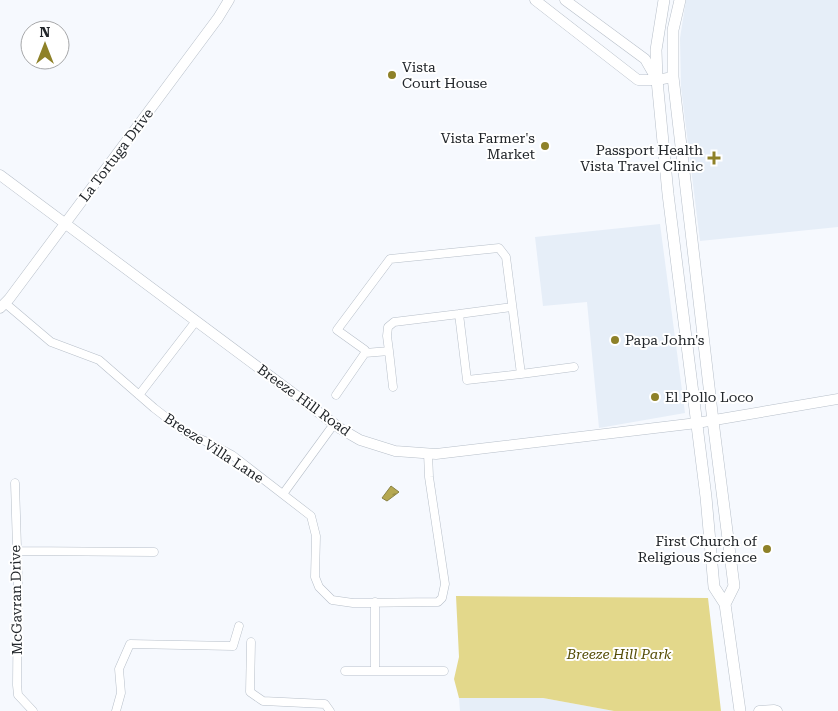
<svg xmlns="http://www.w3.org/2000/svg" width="838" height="711" font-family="'Roboto Serif',serif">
<defs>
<pattern id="water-ripples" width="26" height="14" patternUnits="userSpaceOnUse" patternTransform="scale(1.25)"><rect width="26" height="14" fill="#b5a851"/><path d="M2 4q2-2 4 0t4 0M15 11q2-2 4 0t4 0" fill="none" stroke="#938943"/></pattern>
</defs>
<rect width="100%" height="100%" fill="#f6f9fe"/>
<!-- built -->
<path fill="#e6eef8" d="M686,0H838V227L700,241L681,87L680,38Z
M660,224L685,413L599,428L587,302L543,306L535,237Z
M459,698H543L614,711H460Z"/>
<!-- park -->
<path fill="#e3d88b" d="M456,596L708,598L721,711H614L543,698H459L454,679L459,657Z"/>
<!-- water -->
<path fill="url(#water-ripples)" stroke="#898145" d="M391,486L399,492L387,501L382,498Z"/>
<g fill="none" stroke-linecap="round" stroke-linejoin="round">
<!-- street casing -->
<g stroke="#b7bfc9" stroke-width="9">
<path id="street" d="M5,303L51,342L99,360L154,408L189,435L205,441L232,455L311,516L316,536L315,577L319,587L332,600L353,603L438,602L442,598L445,584L429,477L428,453
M459,314L512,307
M365,353V350L337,330L390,259L499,248L506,257L521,374L467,380L459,314L394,322L388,327L387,336L389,351
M521,374L574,367
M139,395L196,321
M336,395L365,353L389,351L393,387
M15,483L18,580L17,685L18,695L33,711
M283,494L334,424
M16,551L154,552
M375,602V671
M251,642L250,692L263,701L325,704L330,711
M345,671H444
M116,711L121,693L119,669L130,644L233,646L239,626"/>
</g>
<!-- secondary casing -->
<g stroke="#b7bfc9" stroke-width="11">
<path id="secondary" d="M535,0L638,80H657L673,77
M565,0L645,59L657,80
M0,175L341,429L360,440L395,451L436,454L697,423L838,399
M0,308L9,299L218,18L229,0
M759,711L774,710L777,711"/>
</g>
<!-- primary casing -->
<g stroke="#b7bfc9" stroke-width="12">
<path id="primary" d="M664,0L656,50L657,80L668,194L706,497L714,587L725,604L740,711
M680,0L673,30V77L713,421L734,586L725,604"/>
</g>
<!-- street -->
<use href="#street" stroke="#fff" stroke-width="8"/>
<!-- secondary -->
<use href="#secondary" stroke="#fff" stroke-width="10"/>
<!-- primary -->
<use href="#primary" stroke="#fff" stroke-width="11"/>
</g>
<!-- markers -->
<g fill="#8e8128" stroke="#fff" stroke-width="2">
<circle cx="392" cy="75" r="5"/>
<circle cx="545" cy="146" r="5"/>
<path d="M711.5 150.5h5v5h5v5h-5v5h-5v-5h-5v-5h5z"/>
<circle cx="615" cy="340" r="5"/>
<circle cx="655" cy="397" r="5"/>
<circle cx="767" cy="549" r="5"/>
</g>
<g text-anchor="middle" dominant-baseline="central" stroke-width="4" stroke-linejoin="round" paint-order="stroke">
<!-- poi labels -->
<g font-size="14" fill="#22262a" stroke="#fff" text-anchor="start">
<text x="402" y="67">Vista<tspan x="402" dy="16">Court House</tspan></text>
<text x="535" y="138" text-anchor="end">Vista Farmer's<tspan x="535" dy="16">Market</tspan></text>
<text x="703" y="150" text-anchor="end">Passport Health<tspan x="703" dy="16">Vista Travel Clinic</tspan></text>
<text x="625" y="340">Papa John's</text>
<text x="665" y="397">El Pollo Loco</text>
<text x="757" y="541" text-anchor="end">First Church of<tspan x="757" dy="16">Religious Science</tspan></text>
</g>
<!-- street labels -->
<g font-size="14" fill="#22262a" stroke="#fff">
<text transform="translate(116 155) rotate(-53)">La Tortuga Drive</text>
<text transform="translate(304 400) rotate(36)">Breeze Hill Road</text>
<text transform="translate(214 448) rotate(33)">Breeze Villa Lane</text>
<text transform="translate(16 600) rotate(-91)">McGavran Drive</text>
</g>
<!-- park labels -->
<g font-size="14" font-style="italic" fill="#554c05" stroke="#fff">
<text x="619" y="654">Breeze Hill Park</text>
</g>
</g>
<!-- north arrow -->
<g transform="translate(45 45)"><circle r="24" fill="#ffffff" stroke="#a7a8aa"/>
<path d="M0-4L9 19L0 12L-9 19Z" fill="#8e8128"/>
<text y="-8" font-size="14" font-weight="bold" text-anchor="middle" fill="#22262a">N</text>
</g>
</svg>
